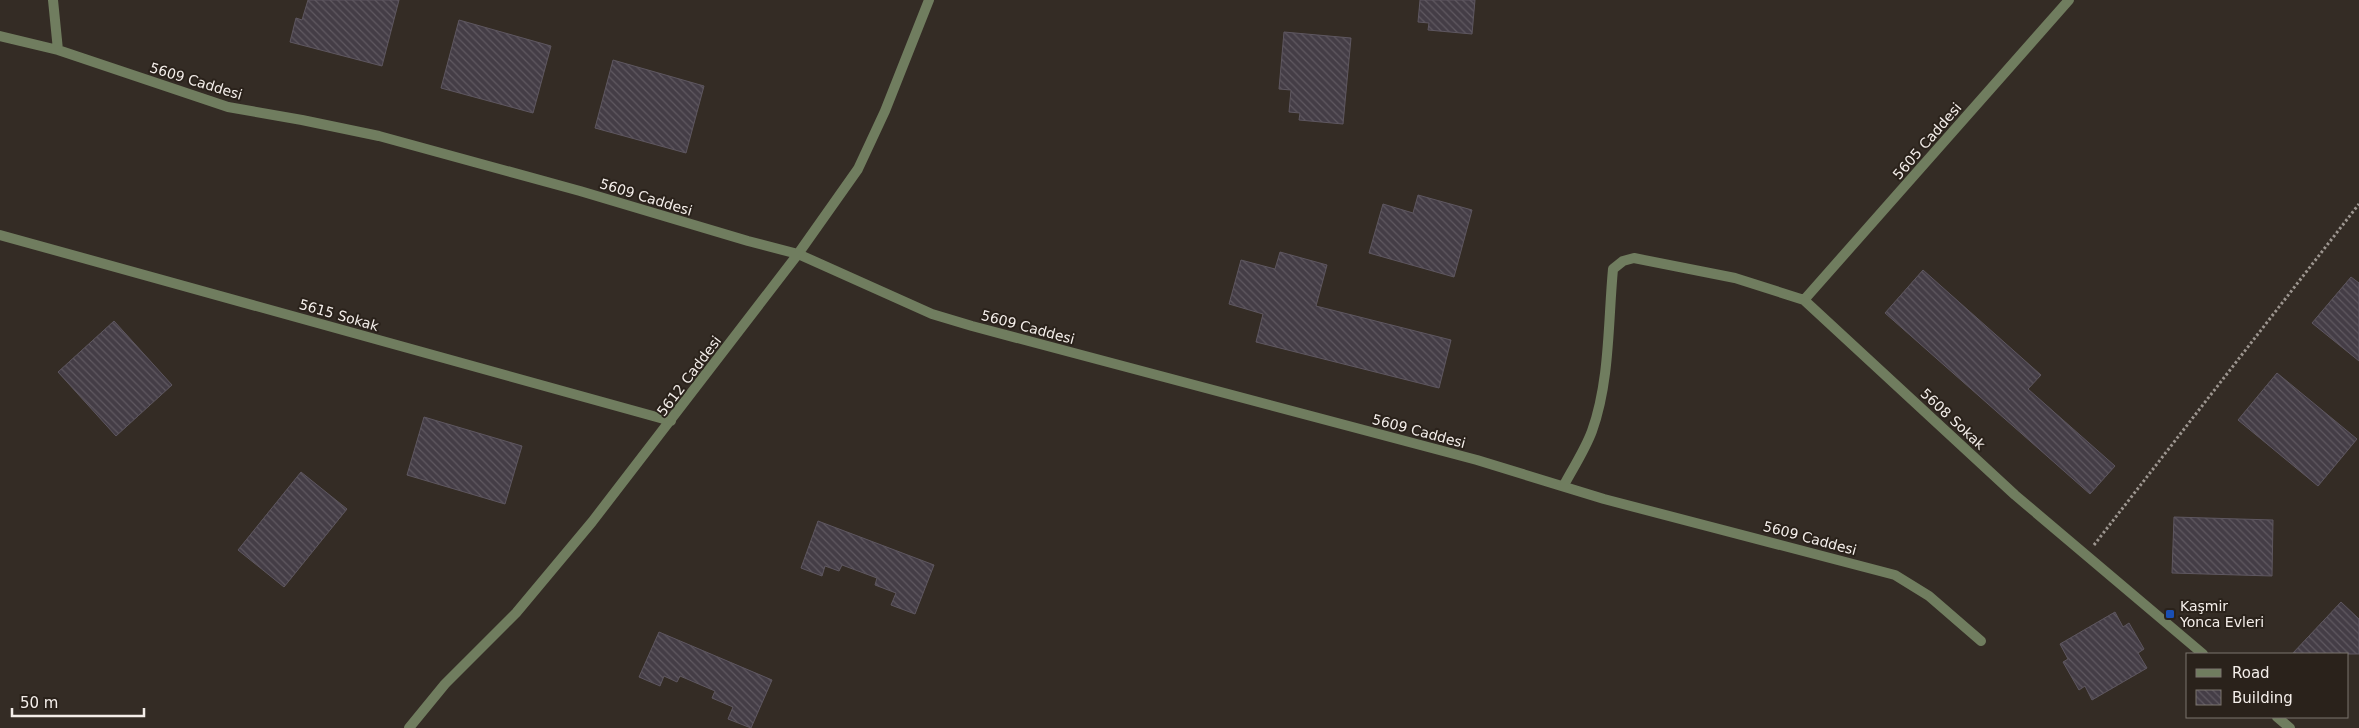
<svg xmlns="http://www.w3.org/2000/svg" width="2359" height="728" font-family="'DejaVu Sans',sans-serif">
<defs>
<pattern id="building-back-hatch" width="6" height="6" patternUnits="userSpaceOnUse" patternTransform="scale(1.25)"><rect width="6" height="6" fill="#443d46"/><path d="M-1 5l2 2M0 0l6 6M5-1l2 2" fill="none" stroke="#605961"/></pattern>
</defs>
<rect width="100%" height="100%" fill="#342c25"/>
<!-- building -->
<path fill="url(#building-back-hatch)" stroke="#5e5760" d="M308,0H399L382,66L290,42L296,18L302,20Z
M1420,0H1475L1472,34L1428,30L1429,23L1418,22Z
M459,20L551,46L533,113L441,88Z
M1284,32L1351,38L1343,124L1299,120L1300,113L1289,112L1291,90L1279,89Z
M613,60L704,86L686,153L595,128Z
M1418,195L1472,210L1454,277L1369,253L1383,204L1413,213Z
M1280,252L1327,265L1316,306L1451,340L1439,388L1256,342L1263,314L1229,304L1241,260L1275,269Z
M1923,270L2041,375L2028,389L2115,466L2090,494L1885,313Z
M2351,277L2359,283V361L2312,323Z
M114,321L172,385L116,436L58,372Z
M2277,373L2357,439L2318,486L2238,420Z
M424,417L522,446L505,504L407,475Z
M301,472L347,509L284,587L238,550Z
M2174,517L2273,520L2272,576L2172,573Z
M818,521L934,565L915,614L891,605L896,593L875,585L877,578L842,565L839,571L825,566L822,576L801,568Z
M2341,602L2359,619V654H2292Z
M2115,612L2123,627L2129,623L2144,649L2138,653L2147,668L2092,700L2085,686L2079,690L2063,662L2068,659L2060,644Z
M659,632L772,680L751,728L728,719L733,707L712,698L715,691L680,676L677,682L664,676L660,686L639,677Z"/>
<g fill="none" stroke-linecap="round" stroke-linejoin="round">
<!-- path -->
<path stroke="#9d9690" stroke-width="3" stroke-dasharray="2.5 2.5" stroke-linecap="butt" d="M2094,545L2359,204"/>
<!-- street -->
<path stroke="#707d5f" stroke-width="10" d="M53,0L58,50
M0,36L58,50L228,107L302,120L379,136L580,191L748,241L798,254L932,314L972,326L1477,460L1604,499L1895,575L1929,596L1981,641
M0,235L671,421
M1804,300L2069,0
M1564,485C1573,468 1585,450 1592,431C1610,381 1608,322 1613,269L1623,261L1634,258L1735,278L1804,300L2015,495L2203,654
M2277,717L2290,728
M409,728L445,684L516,613L592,522L798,254L858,169L885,111L929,0"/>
</g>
<!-- markers -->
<rect fill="#1a4fb4" stroke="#2a221b" stroke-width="2" x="2165" y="609" width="10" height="10" rx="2.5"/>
<g text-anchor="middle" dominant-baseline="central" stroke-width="4" stroke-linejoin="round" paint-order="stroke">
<!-- street labels -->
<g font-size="14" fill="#f4eeea" stroke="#2a221b">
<text transform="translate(196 81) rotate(17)">5609 Caddesi</text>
<text transform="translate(1927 141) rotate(-49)">5605 Caddesi</text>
<text transform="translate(646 197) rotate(17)">5609 Caddesi</text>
<text transform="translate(339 315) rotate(16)">5615 Sokak</text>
<text transform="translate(1028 327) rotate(15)">5609 Caddesi</text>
<text transform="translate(689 376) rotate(-53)">5612 Caddesi</text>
<text transform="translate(1953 419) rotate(43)">5608 Sokak</text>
<text transform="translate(1419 431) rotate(15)">5609 Caddesi</text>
<text transform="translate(1810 538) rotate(15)">5609 Caddesi</text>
</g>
<!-- poi labels -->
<g font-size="14" fill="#f4eeea" stroke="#2a221b" text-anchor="start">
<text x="2180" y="606">Kaşmir<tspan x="2180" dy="16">Yonca Evleri</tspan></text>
</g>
</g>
<!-- legend -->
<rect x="2186" y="653" width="162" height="65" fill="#2a221b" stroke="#7b746e"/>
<rect x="2196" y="669" width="25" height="8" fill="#707d5f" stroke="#7b746e"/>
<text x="2232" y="678" font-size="15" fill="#f4eeea">Road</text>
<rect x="2196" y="690" width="25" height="15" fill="url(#building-back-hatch)" stroke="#7b746e"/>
<text x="2232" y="703" font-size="15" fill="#f4eeea">Building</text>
<!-- scale -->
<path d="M12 708v8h132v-8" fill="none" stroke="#f4eeea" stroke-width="2.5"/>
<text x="20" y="708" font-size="15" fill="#f4eeea" stroke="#2a221b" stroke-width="4" paint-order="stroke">50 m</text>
</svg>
